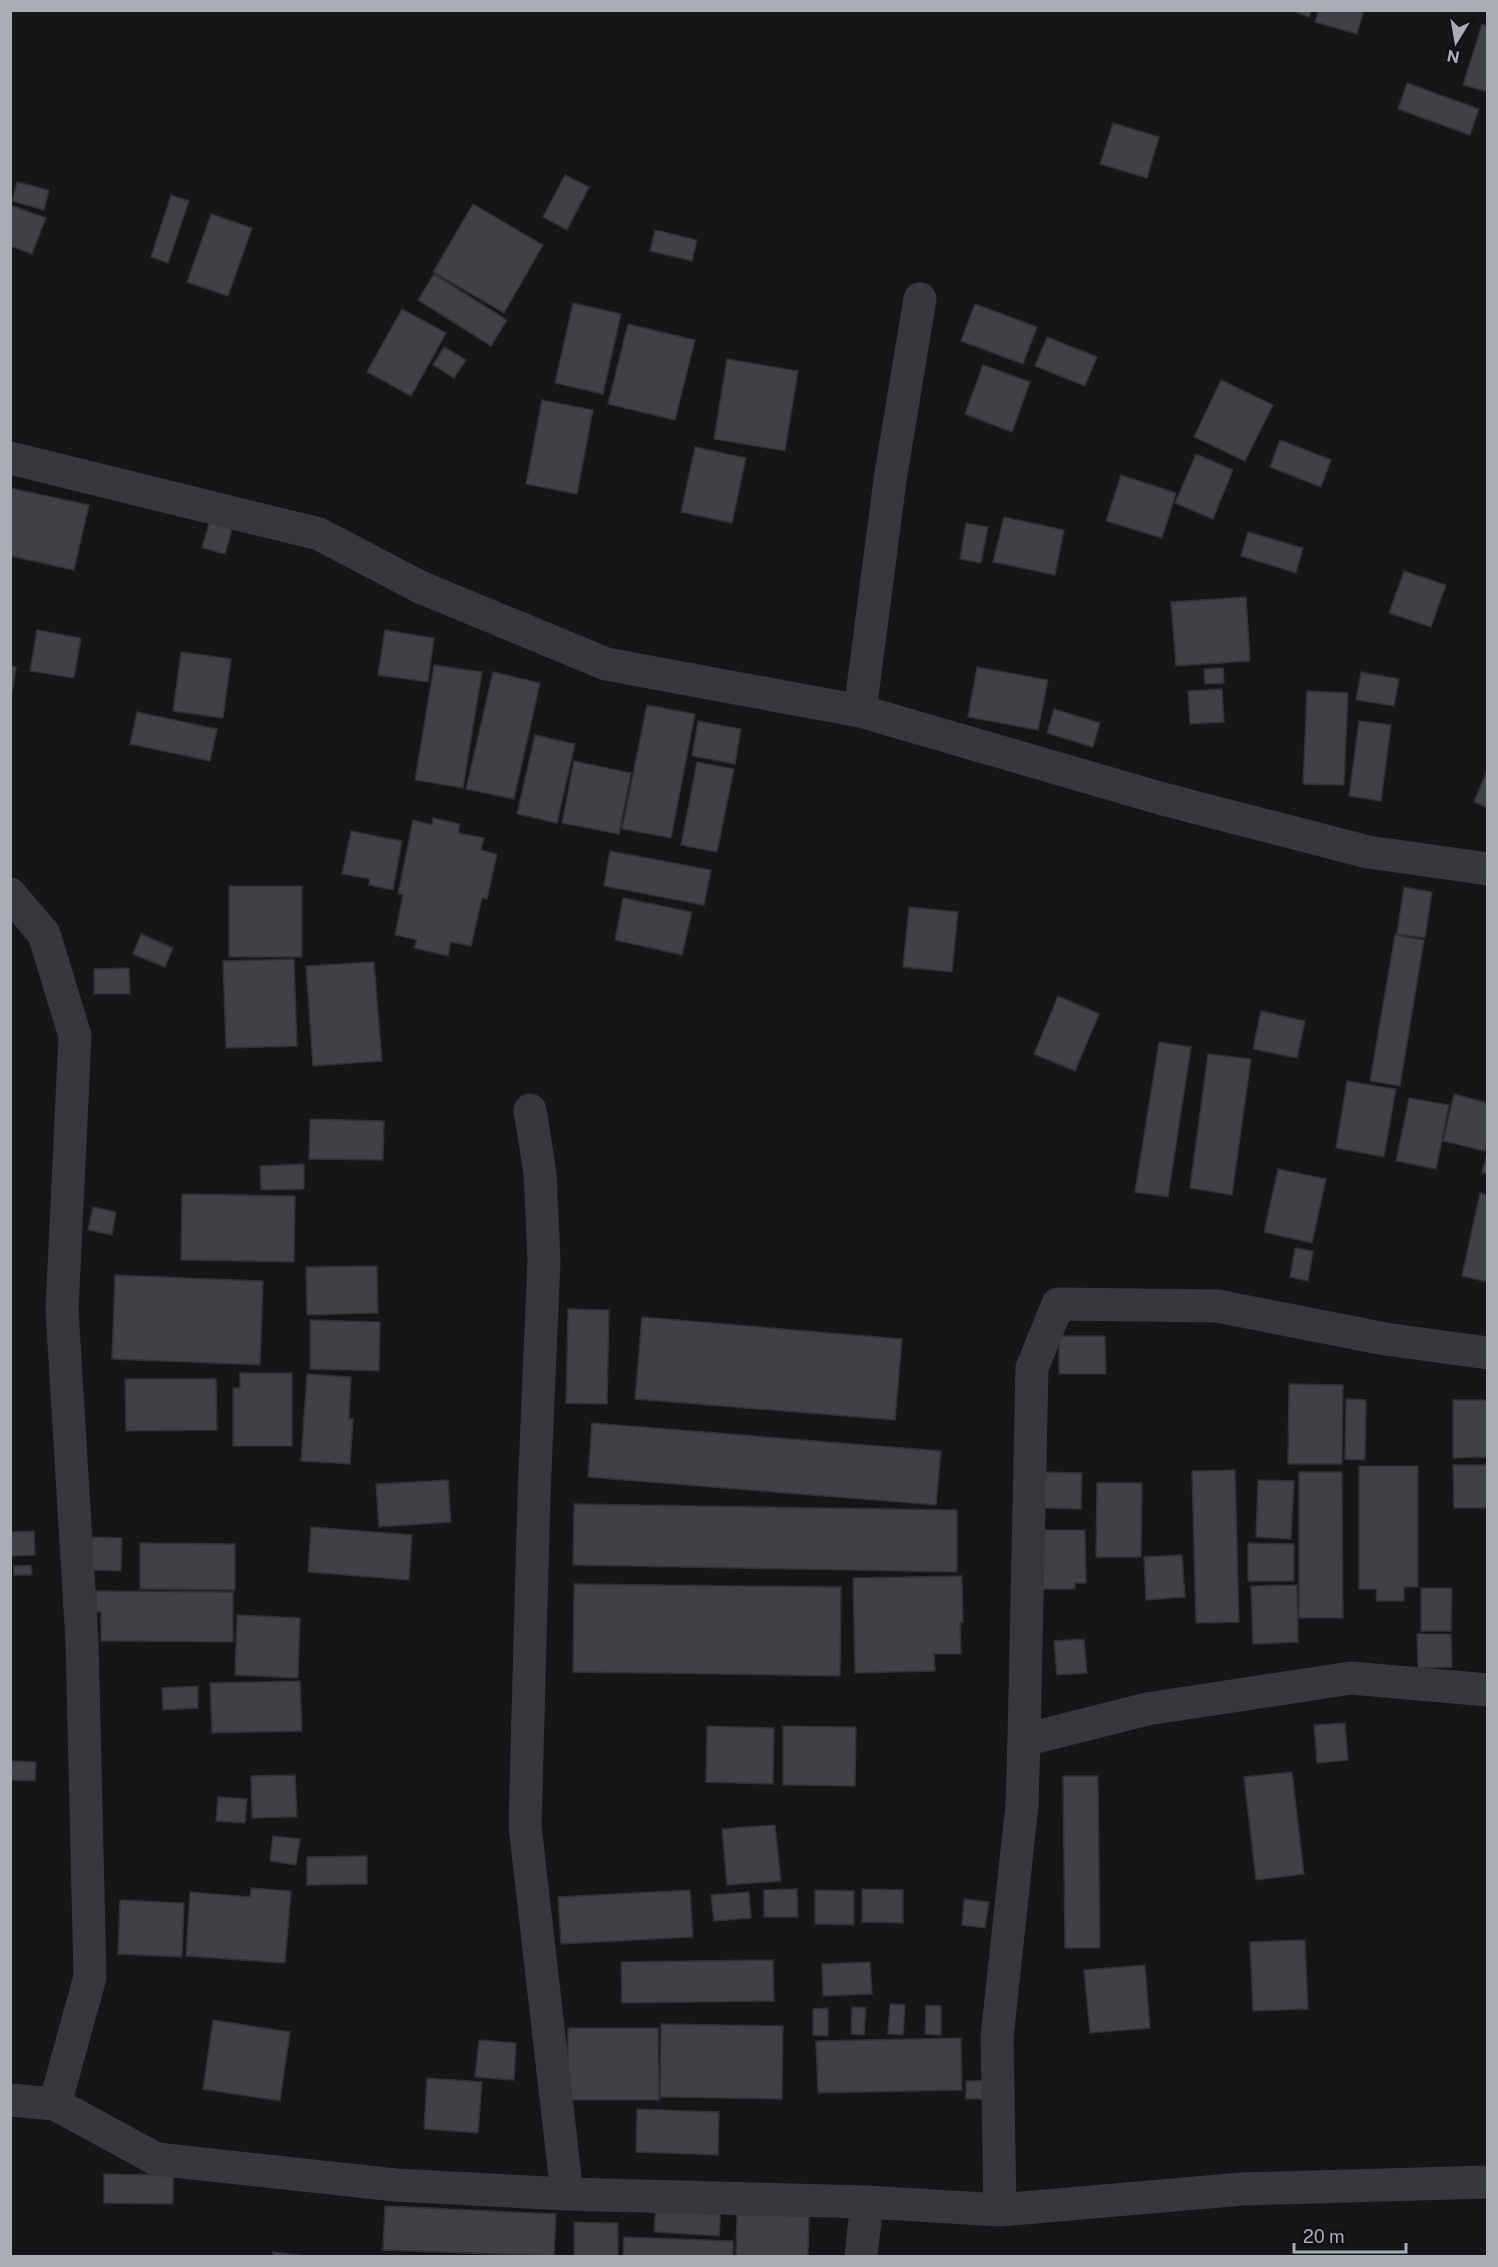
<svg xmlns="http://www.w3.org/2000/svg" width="1498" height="2267" font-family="'Public Sans',sans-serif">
<rect width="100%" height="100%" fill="#161618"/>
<!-- building -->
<path fill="#404145" stroke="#303034" stroke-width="1.5" d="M1291,10H1312L1309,17Z
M1319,10H1364L1357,34L1315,22Z
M1482,24L1488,26V92L1463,85Z
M1407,83L1479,109L1470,135L1398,109Z
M1113,123L1159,137L1147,178L1100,164Z
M565,175L589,187L567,230L543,217Z
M17,182L49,190L44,210L12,201Z
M171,195L189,201L168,263L151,257Z
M473,204L543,245L504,313L433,272Z
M10,205L46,218L32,254L10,246Z
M211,214L252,228L228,296L187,282Z
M655,230L697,240L692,261L650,251Z
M434,274L507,320L491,346L418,300Z
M573,303L621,314L603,394L555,383Z
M975,304L1037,327L1023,364L961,341Z
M402,309L446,333L411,396L367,372Z
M628,324L695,340L675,420L608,404Z
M1047,337L1097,357L1085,386L1035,366Z
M444,347L466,360L454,378L433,365Z
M727,359L798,371L785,451L714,439Z
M983,365L1030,382L1012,432L965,414Z
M1221,380L1273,405L1245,461L1194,437Z
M542,400L593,410L577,494L526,484Z
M1280,440L1331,460L1321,487L1270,467Z
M695,447L746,458L732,523L681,512Z
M1196,454L1233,470L1213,519L1175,503Z
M1121,475L1176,493L1162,538L1106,521Z
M10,488L89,505L74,570L10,556Z
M212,513L235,519L225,554L202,548Z
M1004,517L1064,530L1055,575L993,562Z
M966,523L988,527L981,563L960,559Z
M1248,532L1303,548L1296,573L1241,556Z
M1404,571L1446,585L1431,627L1389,613Z
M1246,597L1250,661L1176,666L1171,602Z
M37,630L81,638L74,678L30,671Z
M385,630L434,638L428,682L378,675Z
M181,652L231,659L223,718L173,711Z
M434,665L482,672L463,788L415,780Z
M10,666L16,667L10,706Z
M977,667L1048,680L1038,730L968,717Z
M1223,668L1224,683L1205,684L1204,669Z
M493,672L540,683L514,799L466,789Z
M1361,672L1399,679L1394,706L1356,700Z
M1222,689L1224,722L1190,724L1188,691Z
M1307,691L1348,693L1344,785L1303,784Z
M647,705L695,714L671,838L622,829Z
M1054,709L1100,723L1093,747L1047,733Z
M137,712L217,729L210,761L130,744Z
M698,721L741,729L735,764L692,756Z
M1359,721L1391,725L1381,801L1349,796Z
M535,735L575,744L557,823L517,814Z
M574,761L631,773L619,834L562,823Z
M697,762L734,769L717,852L681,845Z
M1488,768V808L1474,802Z
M433,818L460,824L458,833L484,838L481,850L497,854L487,899L482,898L471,946L451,942L448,956L414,948L417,940L395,935L403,895L398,894L413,820L432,825Z
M351,831L402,841L393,890L369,885L370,879L342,874Z
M610,851L711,870L704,905L604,886Z
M229,886H302V957H229Z
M1404,887L1432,892L1425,938L1397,934Z
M623,898L692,912L682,955L615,940Z
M909,907L958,912L952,972L903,967Z
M141,934L173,948L165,967L133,954Z
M1395,935L1424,940L1400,1086L1370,1081Z
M294,959L297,1046L226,1048L223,961Z
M374,962L382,1061L313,1066L306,966Z
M129,968L130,994H94V969Z
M1058,996L1099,1014L1075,1071L1034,1054Z
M1261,1011L1305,1021L1297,1058L1253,1049Z
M1159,1042L1191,1047L1168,1197L1135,1192Z
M1208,1054L1251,1059L1232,1195L1190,1188Z
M1347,1081L1396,1089L1384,1157L1336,1148Z
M1454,1094L1488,1103V1139L1485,1151L1443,1141Z
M1409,1098L1449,1105L1436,1169L1396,1161Z
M310,1119L384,1121L383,1160L309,1159Z
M1488,1150V1174L1482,1173Z
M304,1164V1189L261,1190L260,1166Z
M1278,1169L1326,1179L1312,1243L1264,1232Z
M1488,1192V1282L1462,1276L1480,1193L1487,1195Z
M182,1194L295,1196L294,1262L181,1260Z
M93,1207L116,1212L112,1235L88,1230Z
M1295,1248L1313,1251L1308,1281L1290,1277Z
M377,1266L378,1313L307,1315L306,1267Z
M115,1275L263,1281L260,1365L112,1359Z
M568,1309L609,1310L607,1404L566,1403Z
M642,1317L902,1339L895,1420L635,1399Z
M310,1320L380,1322L379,1371L310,1369Z
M1059,1336H1105L1106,1374H1059Z
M240,1373H292V1446H233V1388H240Z
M307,1374L351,1377L349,1419H353L350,1464L301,1461Z
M125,1379H216L217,1430L126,1431Z
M1289,1384L1343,1385L1342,1464H1288Z
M1346,1399L1366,1400L1365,1460L1345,1459Z
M1453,1400H1488V1457L1453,1458Z
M592,1423L941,1451L936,1505L588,1477Z
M1453,1465H1488V1508H1454Z
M1359,1466H1418V1587H1404V1601H1376L1377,1589H1359Z
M1235,1470L1239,1622L1196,1623L1192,1471Z
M1039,1472L1082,1473L1081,1509L1039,1508Z
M1299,1472H1342L1343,1618H1299Z
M448,1480L451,1522L379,1527L376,1484Z
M1258,1480L1294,1481L1291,1539L1256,1537Z
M1097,1483H1142L1141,1557H1096Z
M574,1504L957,1510V1572L573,1565Z
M311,1527L412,1535L409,1580L308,1572Z
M1043,1530H1085L1086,1583H1075V1589H1043Z
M34,1531L35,1555L10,1556V1532Z
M92,1537L122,1538L121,1571L91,1570Z
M140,1543L235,1544V1590L140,1589Z
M1248,1543L1294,1544V1581H1248Z
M1182,1555L1185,1597L1146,1600L1144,1557Z
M31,1565L32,1575H14V1566Z
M962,1576L963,1622H960L961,1654H934L935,1671L855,1673L853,1578Z
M574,1584L841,1587L840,1676L573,1672Z
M1297,1585L1298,1642L1253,1644L1251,1586Z
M1421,1588H1452L1451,1631H1421Z
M96,1591L233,1592V1642L101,1641V1612H96Z
M237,1615L300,1618L298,1678L235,1675Z
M1417,1634H1451L1452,1667L1418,1668Z
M1084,1639L1087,1673L1057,1675L1054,1641Z
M300,1681L302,1731L212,1733L210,1683Z
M198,1686V1708L163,1710L162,1688Z
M1345,1723L1348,1760L1317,1763L1314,1725Z
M707,1726L774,1728L773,1784L706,1782Z
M783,1726L856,1727L855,1786L783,1785Z
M10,1761L36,1762L35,1781L10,1780Z
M1292,1772L1304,1874L1256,1880L1244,1777Z
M295,1775L297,1817L252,1818L251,1776Z
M1063,1776H1098L1100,1948H1065Z
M218,1797L247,1799L245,1823L216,1821Z
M775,1825L781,1881L727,1885L722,1829Z
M273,1836L300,1839L296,1865L270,1861Z
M367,1856V1884L307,1885V1857Z
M251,1888L291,1891L285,1963L186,1956L190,1892L250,1897Z
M797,1889L798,1917H764V1890Z
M862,1889L903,1890V1923L862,1922Z
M690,1890L693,1937L561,1944L558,1897Z
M815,1890L854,1891V1925L815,1924Z
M749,1892L751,1918L714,1921L711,1895Z
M964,1899L989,1902L985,1928L962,1925Z
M120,1900L184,1903L182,1957L118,1954Z
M1305,1940L1308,2009L1253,2011L1250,1942Z
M773,1960L774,2001L622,2003L621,1962Z
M870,1962L872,1994L823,1996L822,1964Z
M1145,1965L1150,2028L1090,2033L1084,1970Z
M890,2004L905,2005L903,2035L888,2034Z
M926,2005L941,2006V2035L925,2034Z
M852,2007L866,2008L864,2035L851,2034Z
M828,2008V2036L813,2035V2009Z
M213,2020L290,2032L280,2101L203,2089Z
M661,2024L783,2026L782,2099L660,2097Z
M568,2028H658L659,2100H568Z
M961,2038L962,2090L818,2093L816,2041Z
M479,2040L516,2043L514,2080L475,2077Z
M427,2078L482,2082L478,2133L424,2129Z
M966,2081H985V2099H966Z
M637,2109L719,2112L718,2155L636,2152Z
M104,2174L173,2175V2204L104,2203Z
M656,2202L721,2205L719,2236L654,2232Z
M385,2206L556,2214L554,2256L383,2250Z
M737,2214L809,2216L808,2256H736Z
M574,2222L618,2223V2256H574Z
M624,2237L733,2241V2256H623Z
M273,2252L305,2256H273Z"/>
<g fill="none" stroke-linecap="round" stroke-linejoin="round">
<!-- street -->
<path stroke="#37383d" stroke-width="33" d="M920,299L890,480L860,711L1163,799L1368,852L1488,869
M10,458L319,534L420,587L606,664L860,711
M10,894L44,934L75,1036L62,1310L82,1641L90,1977L55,2104
M530,1110L540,1173L544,1260L534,1495L525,1826L567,2194
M1024,1740L1032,1368L1058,1304L1217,1306L1385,1339L1488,1353
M10,2100L55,2104L156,2159L395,2185L567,2194L867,2202L1000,2210L1242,2189L1488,2182
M1000,2210L997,2037L1022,1805L1024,1740L1147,1709L1351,1678L1488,1690
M861,2256L867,2202"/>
</g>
<!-- border -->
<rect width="1498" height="2267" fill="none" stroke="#a8adb8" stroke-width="24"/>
<!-- north arrow -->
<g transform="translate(1456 42) rotate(191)" stroke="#111113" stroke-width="4.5" paint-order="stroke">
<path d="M0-4.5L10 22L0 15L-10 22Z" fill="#a8adb8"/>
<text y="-9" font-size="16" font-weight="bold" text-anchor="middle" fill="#a8adb8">N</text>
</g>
<!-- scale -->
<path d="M1294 2243v9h112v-9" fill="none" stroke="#a8adb8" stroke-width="3"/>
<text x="1303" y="2243" font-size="18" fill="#a8adb8" stroke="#111113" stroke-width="4.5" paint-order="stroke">20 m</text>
</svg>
